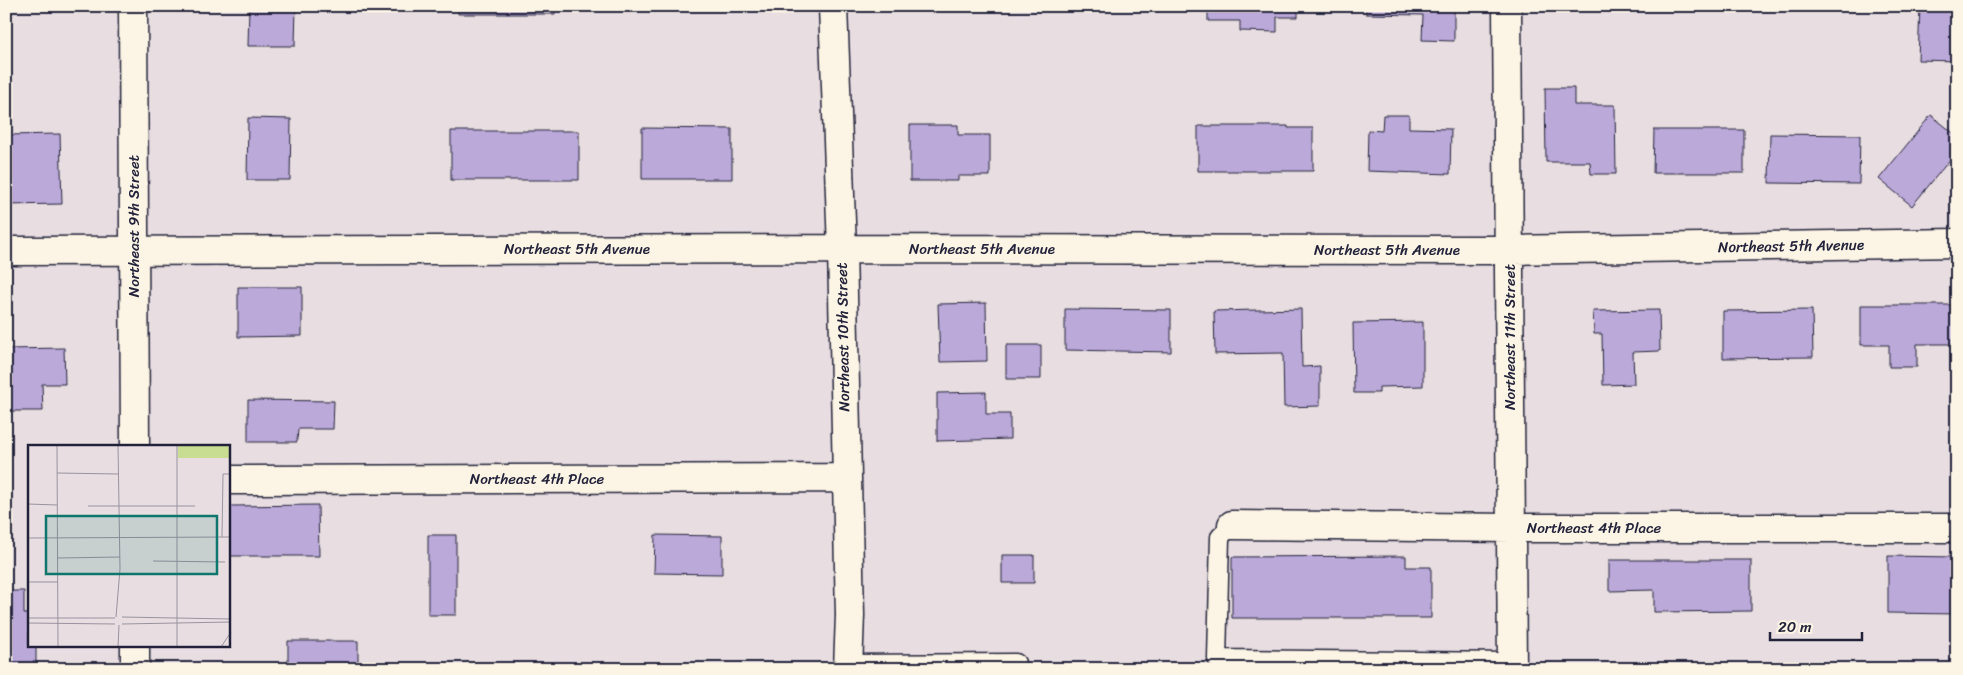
<svg xmlns="http://www.w3.org/2000/svg" width="1963" height="675" font-family="Sriracha,sans-serif">
<rect width="100%" height="100%" fill="#e8dee1"/>
<filter id="ink" filterUnits="userSpaceOnUse"><feTurbulence type="fractalNoise" baseFrequency=".02" numOctaves="2"/><feDisplacementMap in="SourceGraphic" scale="10" xChannelSelector="R" yChannelSelector="G"/><feConvolveMatrix kernelMatrix="1 2 1 2 8 2 1 2 1" color-interpolation-filters="sRGB"/></filter>
<g filter="url(#ink)">
<!-- building -->
<path fill="#bba9d9" stroke="#22223b" d="M249,6H296L295,46H248Z
M458,6H555V14H458Z
M1068,6H1153V9L1068,8Z
M1208,6H1298V17H1277V32L1240,31V21H1208Z
M1366,6H1454V41L1422,40L1423,15L1366,14Z
M1920,6H1957V61L1918,60Z
M1545,88H1574V105H1615L1616,174H1591L1590,162H1546Z
M1383,115H1409V128L1451,129L1450,174L1367,171L1368,130L1382,131Z
M1931,115L1957,136V151L1912,206L1879,179Z
M248,118L291,119L290,180H247Z
M910,125H958V135H990V176H958V181H910Z
M1198,126H1288V128H1313V171H1198Z
M642,128L732,129V179H642Z
M1654,130H1744V173H1653Z
M451,131H579V180H451Z
M60,134L62,204L6,205V135Z
M1770,134L1860,135L1859,184L1769,183Z
M238,287H302V336L238,337Z
M986,303L987,361L940,362L938,304Z
M1861,305H1957V344H1917V367H1889V345H1861Z
M1065,309L1171,310V352L1065,350Z
M1301,309L1302,367L1320,366V406L1284,407L1283,353L1215,354L1214,311Z
M1659,310L1660,351L1633,352L1634,384L1603,385L1602,334H1594L1593,311Z
M1812,310L1813,357L1723,358V311Z
M1423,322V386L1379,387V393H1354L1353,323Z
M1006,345H1041V379H1006Z
M64,348L65,384H42L43,411H6V349Z
M986,392V414H1010V439L937,441V393Z
M248,400L334,401L333,429H298L297,442H248Z
M318,505L319,556H229V506Z
M428,535H456V615H428Z
M655,535L722,536V574L654,573Z
M1002,555H1034V583H1002Z
M1406,556V567H1431V618H1232V557Z
M1888,556L1957,557V614L1888,613Z
M1609,560H1751V611L1654,612V590L1609,591Z
M6,591H24V614H29V646H36V669H6Z
M288,641H358V669H288Z"/>
<g fill="none" stroke-linecap="round" stroke-linejoin="round">
<!-- lane casing -->
<g stroke="#22223b" stroke-width="21">
<path id="lane" d="M1232,525L1220,537L1217,659L1512,662
M848,664L1016,663"/>
</g>
<!-- street casing -->
<g stroke="#22223b" stroke-width="31">
<path id="street" d="M833,6L842,249L850,615L848,669
M1507,6L1512,669
M6,251L842,249L1509,250L1957,243
M229,480L846,478
M1232,525L1511,528H1957"/>
</g>
<!-- secondary casing -->
<g stroke="#22223b" stroke-width="31">
<path id="secondary" d="M133,6L135,446
M135,646V669"/>
</g>
<!-- lane -->
<use href="#lane" stroke="#fcf5e5" stroke-width="18"/>
<!-- street -->
<use href="#street" stroke="#fcf5e5" stroke-width="28"/>
<!-- secondary -->
<use href="#secondary" stroke="#fcf5e5" stroke-width="28"/>
</g>
</g>
<g text-anchor="middle" dominant-baseline="central" stroke-width="4.5" stroke-linejoin="round" paint-order="stroke">
<!-- street labels -->
<g font-size="15" fill="#22223b" stroke="#fcf5e5">
<text transform="translate(134 226) rotate(-90)">Northeast 9th Street</text>
<text transform="translate(1791 246) rotate(-1)">Northeast 5th Avenue</text>
<text x="577" y="249">Northeast 5th Avenue</text>
<text x="982" y="249">Northeast 5th Avenue</text>
<text x="1387" y="250">Northeast 5th Avenue</text>
<text transform="translate(843 337) rotate(-91)">Northeast 10th Street</text>
<text transform="translate(1510 337) rotate(-90)">Northeast 11th Street</text>
<text x="537" y="479">Northeast 4th Place</text>
<text x="1594" y="528">Northeast 4th Place</text>
</g>
</g>
<!-- overview -->
<g transform="translate(28 445)">
<rect width="202" height="202" fill="#e8dee1"/>
<path d="M150,0H202V13H150Z" fill="#c9dd92"/>
<path fill="none" stroke="#99939f" stroke-width="1" d="M29,0L30,202M149,0V202M29,28L90,29M0,59L29,60M60,61H167M194,92L195,29H203M0,93L203,92M30,113L92,112M125,116L197,117M0,137H30M88,172L92,124L90,0M94,172L203,174M0,173H87M0,178L87,179M94,179L203,177M90,202L91,180M193,202L203,187"/>
<path fill="#0f766e" fill-opacity="0.15" stroke="#0f766e" stroke-width="2.5" d="M18,71H189V129H18Z"/>
<rect width="202" height="202" fill="none" stroke="#22223b" stroke-width="2.5"/>
</g>
<!-- margin -->
<rect width="1963" height="675" fill="none" stroke="#fcf5e5" stroke-width="25"/>
<rect x="12" y="12" width="1938" height="650" fill="none" stroke="#22223b" stroke-width="2" filter="url(#ink)"/>
<!-- scale -->
<path d="M1770 632v8h92v-8" fill="none" stroke="#22223b" stroke-width="2.5"/>
<text x="1778" y="632" font-size="15" fill="#22223b" stroke="#fcf5e5" stroke-width="4" paint-order="stroke">20 m</text>
</svg>
